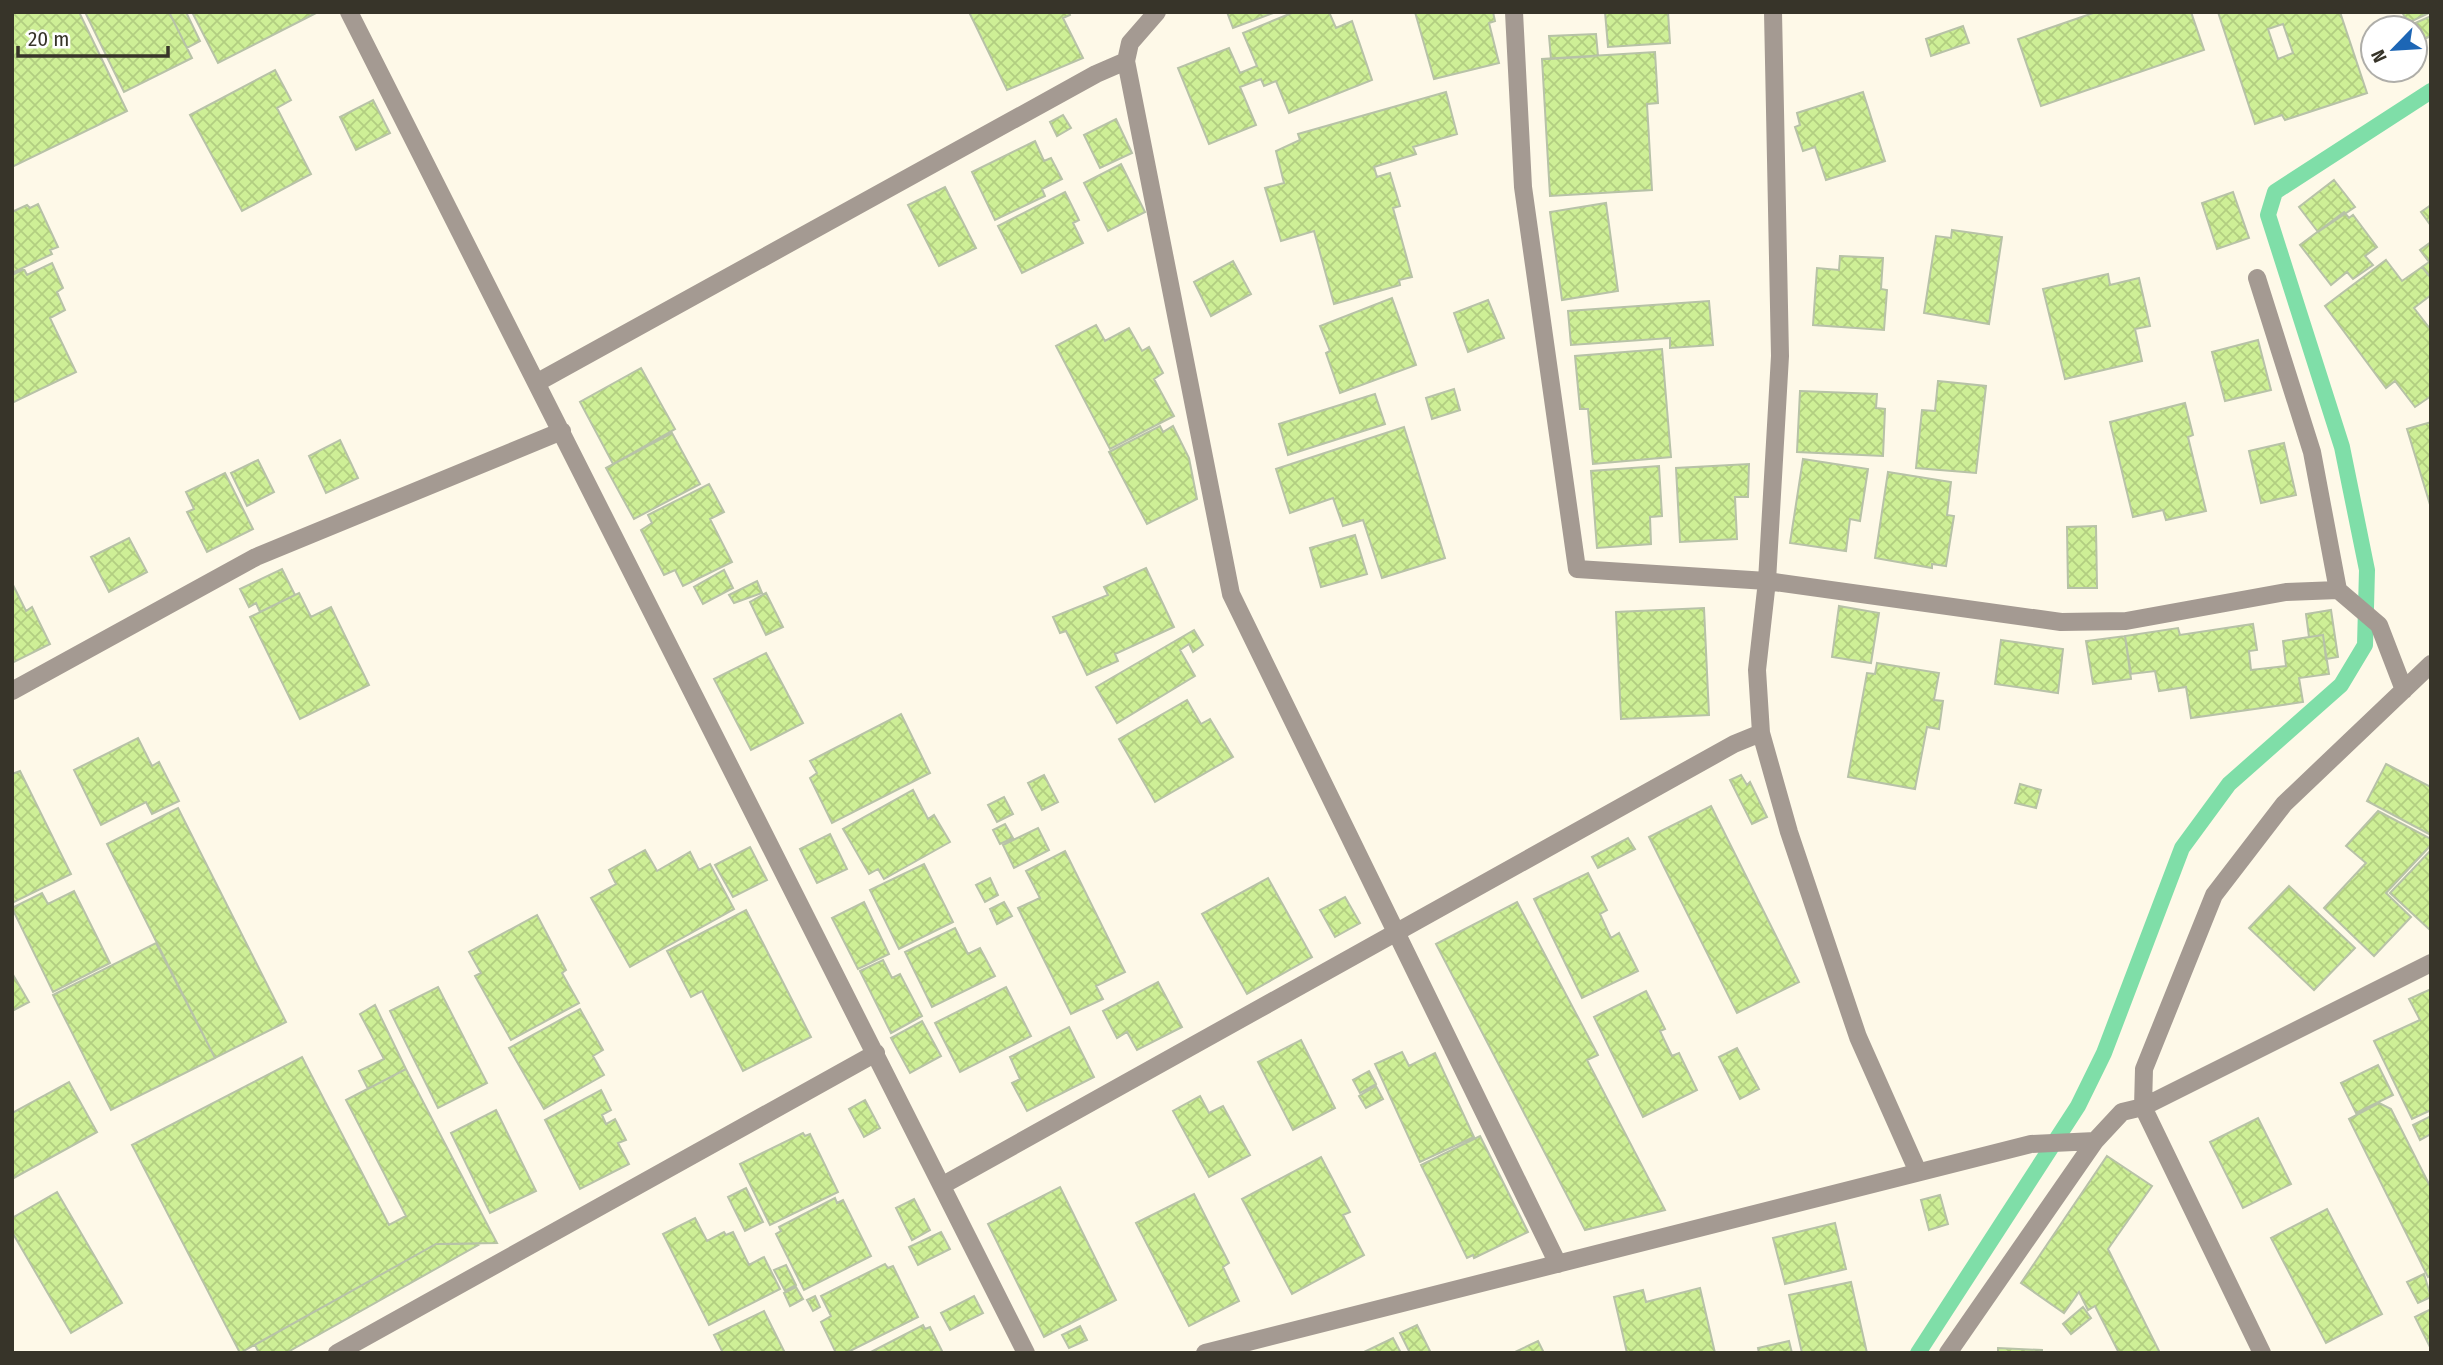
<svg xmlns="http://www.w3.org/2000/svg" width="2443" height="1365" font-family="'Fira Sans Condensed',sans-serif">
<defs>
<pattern id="building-cross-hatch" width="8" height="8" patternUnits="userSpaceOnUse" patternTransform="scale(1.75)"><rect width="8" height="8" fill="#ceef96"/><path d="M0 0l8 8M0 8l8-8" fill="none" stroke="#b2ce81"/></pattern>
</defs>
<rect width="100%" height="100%" fill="#fef9e8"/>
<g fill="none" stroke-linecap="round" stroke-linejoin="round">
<!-- stream -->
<path stroke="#7fdea8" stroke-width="16" d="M1918,1353L2078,1106L2104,1053L2182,848L2229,784L2341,685L2365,645L2367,570L2342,447L2268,215L2275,192L2431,91"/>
</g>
<!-- building -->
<path fill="url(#building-cross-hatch)" stroke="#b7c2a7" stroke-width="2" fill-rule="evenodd" d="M12,12H79L127,111L12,167Z
M85,12H169L192,58L124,92Z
M169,12H186L200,41L187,48Z
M192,12H318L218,63Z
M969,12H1069L1070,15L1063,18L1083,58L1007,90Z
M1227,12H1276L1233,28Z
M1294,12H1329L1336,28L1352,21L1372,80L1289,113L1276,81L1264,86L1261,79L1240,87L1256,125L1209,144L1178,68L1229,48L1240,73L1257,66L1243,33Z
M1415,12H1493L1495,21L1489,23L1499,63L1434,79Z
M1605,12H1668L1670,43L1608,47Z
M2096,12H2191L2204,50L2041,106L2018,39Z
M2218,12H2340L2367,93L2285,120L2282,115L2255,124ZM2283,24L2293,53L2278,59L2268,29Z
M2402,12H2431L2408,23Z
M2431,16V36L2422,40L2413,24Z
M1963,26L1969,43L1931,56L1926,39Z
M1596,34L1598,56L1551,59L1549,36Z
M1655,52L1658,103L1647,104L1652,190L1550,196L1542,59Z
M275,70L291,100L277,108L311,174L242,211L190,115Z
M1446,92L1457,134L1413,147L1416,154L1374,167L1377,177L1390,173L1400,206L1393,208L1412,277L1399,280L1400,285L1334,304L1314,231L1281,241L1265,188L1284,183L1276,151L1300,140L1298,134Z
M1863,92L1885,161L1826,180L1815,147L1803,151L1795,127L1800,125L1797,113Z
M373,100L390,133L356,150L340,117Z
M1063,115L1071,128L1057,136L1050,122Z
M1116,119L1132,153L1100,168L1084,135Z
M1035,141L1044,161L1051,158L1062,179L1042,189L1045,196L995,220L972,172Z
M1121,164L1145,212L1108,231L1084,183Z
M2334,180L2355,207L2318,232L2299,207Z
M945,187L976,248L939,266L908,205Z
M1065,192L1079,220L1073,223L1083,243L1022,273L998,226Z
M2233,192L2249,238L2217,249L2202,203Z
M1606,203L1618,291L1562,300L1550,212Z
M38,204L58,247L50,250L52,254L12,273V212L27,205L30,208Z
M2431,205V226L2421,212Z
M2344,212L2349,218L2353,215L2377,247L2365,256L2373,265L2353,279L2347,272L2331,285L2300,245Z
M1952,230L2002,237L1989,324L1924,313L1936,236L1951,238Z
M2431,242V278L2422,267L2429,262L2420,250Z
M1840,256L1883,258L1881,289L1887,290L1884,330L1813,325L1817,268L1839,270Z
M2386,260L2402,281L2422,267L2431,278V295L2414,308L2431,330V396L2415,407L2395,381L2386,388L2325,306Z
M1233,261L1251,294L1211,316L1194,282Z
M52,263L63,288L57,292L65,310L50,318L76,372L12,403V275L24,269L27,275Z
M2108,274L2110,285L2139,278L2150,326L2135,329L2142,361L2065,379L2043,289Z
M1392,298L1416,365L1340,393L1326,353L1330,351L1320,326Z
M1488,300L1504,338L1468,352L1454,313Z
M1709,301L1713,345L1670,348V338L1571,345L1568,311Z
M1096,325L1105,341L1129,328L1142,351L1149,347L1163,373L1154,379L1174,416L1110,449L1056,346Z
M2258,340L2271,390L2225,401L2212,352Z
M1662,349L1671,457L1593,464L1588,409H1580L1575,356Z
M641,368L675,429L613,464L580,402Z
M1938,381L1986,386L1976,473L1916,468L1922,410L1935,411Z
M1454,389L1460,410L1432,419L1426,398Z
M1800,391L1877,394L1876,408L1885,409L1883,456L1797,452Z
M1375,394L1385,424L1288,455L1279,424Z
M2185,403L2193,435L2188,437L2206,511L2166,520L2163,510L2133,517L2110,422Z
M2431,422V508L2407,429Z
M1160,426L1163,432L1173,426L1189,458L1197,499L1147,524L1109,452Z
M1404,427L1445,558L1382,578L1363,520L1343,526L1333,498L1290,513L1276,469Z
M672,433L700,484L634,519L606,468Z
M340,440L358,478L326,493L309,456Z
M2284,443L2296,495L2261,503L2249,451Z
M1803,459L1868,469L1860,521L1850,519L1846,551L1790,543Z
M258,460L274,492L247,506L231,473Z
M1749,464L1748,497H1735L1737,539L1680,542L1676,468Z
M1659,466L1662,516L1650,517L1651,544L1597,548L1591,471Z
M1888,472L1951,482L1947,515L1954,516L1946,566L1932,564V568L1875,558Z
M225,473L253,529L207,552L187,512L194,509L186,492Z
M709,484L724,512L710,519L732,562L683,586L675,570L664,575L641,530L652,523L648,515Z
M2096,526L2097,588H2068L2067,527Z
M1355,535L1367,574L1321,587L1310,548Z
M129,538L147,572L109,592L91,557Z
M1146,568L1174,627L1115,654L1118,661L1087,675L1066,631L1060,633L1053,617L1108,595L1104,587Z
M282,569L295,595L260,612L256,603L249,607L240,589Z
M724,570L733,588L703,604L694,587Z
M757,581L762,593L734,603L729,595Z
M12,583L26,611L32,607L50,644L12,663Z
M299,593L311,617L331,607L369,685L300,719L250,617Z
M766,593L783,627L766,635L750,602Z
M1839,606L1879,613L1871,663L1832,657Z
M1704,608L1709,715L1621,719L1616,612Z
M2331,610L2338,657L2326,659L2323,635L2309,637L2306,614Z
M2253,624L2257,650L2249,651L2251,670L2286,666L2283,641L2323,635L2329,674L2299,678L2303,702L2191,718L2186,687L2159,691L2155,671L2131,674L2125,636L2178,628L2180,635Z
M1194,630L1203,645L1193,652L1189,644L1180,650L1195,676L1117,723L1096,687Z
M2125,636L2131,679L2093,684L2086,641Z
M2001,640L2063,649L2058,693L1995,684Z
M766,653L803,723L751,750L714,679Z
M1877,663L1939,673L1934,700L1943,701L1939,729L1927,727L1915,789L1848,777L1867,673L1875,674Z
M1187,700L1201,724L1210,719L1233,757L1155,802L1119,739Z
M901,714L930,773L832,823L810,778L817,773L810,761Z
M138,738L152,766L159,762L179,801L152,814L146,802L101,825L74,770Z
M2386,764L2431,787V835L2367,801Z
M20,771L71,874L12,903V774Z
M1044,775L1058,802L1042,810L1028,783Z
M1741,775L1747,785L1750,782L1767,817L1752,824L1730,780Z
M2020,784L2041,790L2036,808L2015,803Z
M913,790L928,819L934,815L950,842L884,879L878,869L869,874L843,829Z
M1004,797L1013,814L997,822L988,805Z
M1711,806L1799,982L1737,1013L1649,837Z
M178,808L286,1022L215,1058L107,844Z
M2378,811L2431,839V845L2386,893L2411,917L2374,956L2324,908L2366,863L2346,846Z
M1005,824L1013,838L1000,844L993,830Z
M1038,828L1049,850L1014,868L1003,845Z
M830,834L847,869L817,883L800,849Z
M1628,838L1635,849L1598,868L1592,857Z
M750,847L767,880L733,897L715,865Z
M645,850L657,871L690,852L699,870L710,864L734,909L630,967L591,898L616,884L609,870Z
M2431,850V928L2429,929L2390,893Z
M1065,851L1125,972L1096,986L1103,999L1071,1014L1018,908L1040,898L1026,871Z
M924,864L953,922L899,949L870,890Z
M1588,873L1607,910L1600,914L1611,938L1619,933L1638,971L1582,998L1534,899Z
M990,878L998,895L985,902L976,885Z
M1268,878L1312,957L1247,994L1202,914Z
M2289,886L2355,948L2314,990L2249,928Z
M74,891L110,963L53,992L12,908L42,893L48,904Z
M1345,897L1360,923L1335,937L1320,910Z
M864,902L889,954L858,969L832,918Z
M1004,902L1012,916L997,924L990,909Z
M1517,902L1598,1055L1587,1060L1665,1210L1585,1230L1436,944Z
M746,910L811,1037L743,1071L702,991L691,997L667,951Z
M537,915L566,970L562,973L579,1003L511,1040L475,976L481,973L469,952Z
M955,928L968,954L980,948L995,976L932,1007L905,952Z
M156,943L215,1058L111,1110L53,995Z
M883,960L892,978L900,974L922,1016L891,1033L860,971Z
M12,973L29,1002L12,1011Z
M1158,982L1182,1027L1137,1050L1127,1032L1117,1038L1103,1011Z
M438,987L487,1083L438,1108L390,1011Z
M1006,987L1031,1036L960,1072L935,1023Z
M2431,989V1110L2412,1119L2374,1041L2420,1020L2409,999Z
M1646,991L1665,1029L1660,1031L1672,1056L1679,1053L1697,1090L1643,1117L1594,1017Z
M375,1005L406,1069L368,1089L359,1071L384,1059L360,1014Z
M580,1009L603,1050L593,1056L604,1075L544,1109L509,1048Z
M922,1021L941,1056L910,1073L891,1038Z
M1069,1027L1094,1077L1027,1111L1012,1083L1020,1079L1010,1057Z
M1301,1040L1335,1108L1293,1130L1258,1062Z
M1737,1048L1759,1089L1740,1099L1719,1057Z
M1402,1052L1409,1066L1435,1053L1474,1137L1420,1162L1375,1064Z
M302,1057L389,1225L406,1216L346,1100L406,1069L497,1243L436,1244L240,1353L132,1145Z
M2378,1065L2393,1095L2356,1113L2341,1083Z
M1369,1071L1376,1084L1360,1093L1353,1080Z
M69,1082L97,1132L12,1179V1113Z
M1376,1086L1383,1099L1366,1108L1359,1096Z
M601,1090L611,1110L602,1115L606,1124L615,1119L626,1140L618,1143L629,1164L580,1189L545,1120Z
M1200,1096L1209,1113L1223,1106L1250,1155L1209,1177L1173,1111Z
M865,1100L880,1128L864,1137L849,1109Z
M2379,1103L2391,1109L2431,1188V1275L2428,1277L2349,1119Z
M496,1110L536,1191L490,1213L451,1133Z
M2431,1116V1134L2420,1140L2413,1125Z
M2258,1118L2291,1184L2243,1208L2210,1142Z
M803,1133L805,1136L810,1134L838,1192L770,1225L740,1164Z
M1480,1136L1528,1232L1474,1258L1473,1255L1467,1258L1421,1165Z
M2107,1156L2152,1186L2108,1249L2160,1353H2119L2095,1306L2088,1310L2079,1292L2064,1313L2021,1283Z
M1321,1157L1350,1212L1343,1215L1364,1255L1292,1294L1242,1199Z
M1060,1187L1116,1300L1044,1337L988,1224Z
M746,1188L763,1222L745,1231L728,1197Z
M57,1192L122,1303L71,1333L12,1232V1218Z
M1194,1194L1229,1263L1223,1267L1239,1301L1189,1326L1136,1223Z
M1940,1195L1948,1224L1929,1230L1921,1200Z
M835,1198L837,1203L843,1200L871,1256L804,1290L776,1234L781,1231L779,1227Z
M914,1199L930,1230L912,1240L896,1208Z
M2327,1209L2382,1314L2326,1343L2271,1238Z
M695,1218L707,1241L724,1232L726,1235L733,1232L749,1265L764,1257L780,1289L709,1325L663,1234Z
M1835,1223L1846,1269L1785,1284L1773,1238Z
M941,1232L950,1249L918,1265L909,1247Z
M436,1244H480L286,1353H259L255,1345Z
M885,1264L888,1268L893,1266L918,1317L846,1353H836L821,1322L831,1316L821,1296Z
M786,1265L796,1285L785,1291L774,1270Z
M2424,1274L2431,1297L2418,1303L2407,1282Z
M1851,1282L1867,1353H1802L1789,1295Z
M796,1287L803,1299L790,1306L784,1293Z
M1700,1288L1715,1353H1627L1614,1297L1643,1290L1646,1302Z
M815,1296L820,1307L813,1311L807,1300Z
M974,1296L983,1313L950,1330L941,1313Z
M2083,1307L2091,1318L2071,1334L2063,1324Z
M2431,1309V1349L2415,1317Z
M764,1311L785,1353H723L714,1335Z
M923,1325L925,1329L930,1327L943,1353H869Z
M1417,1325L1430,1351L1426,1353H1410L1400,1333Z
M1080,1326L1087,1340L1069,1348L1062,1335Z
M1393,1338L1401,1353H1362Z
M1538,1341L1544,1353H1513Z
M1789,1341L1792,1353H1759L1758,1348Z
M1998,1348L2042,1350V1353H1998Z"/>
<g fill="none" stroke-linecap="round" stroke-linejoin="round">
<!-- minor -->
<path stroke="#a49a92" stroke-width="18" d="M349,12L1026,1353
M1157,12L1130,43L1126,61L1231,594L1558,1264
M1514,12L1523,187L1577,569L1767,581L2061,622L2126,621L2286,592L2338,590
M1773,12L1780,356L1767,581L1757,670L1761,733L1789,832L1858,1037L1918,1172
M2257,278L2312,452L2338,590L2379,625L2404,690
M538,382L1096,74L1126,61
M12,691L256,557L562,431
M943,1185L1734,744L1761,733
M337,1353L876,1053
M1205,1353L2031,1144L2095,1141
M1948,1353L2095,1141L2122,1112L2143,1107L2431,963
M2262,1353L2143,1107L2144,1069L2214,895L2284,804L2431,664"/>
</g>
<!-- border -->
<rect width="2443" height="1365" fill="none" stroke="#373429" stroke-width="28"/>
<!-- north arrow -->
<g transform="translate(2394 49) rotate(245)"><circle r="33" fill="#ffffff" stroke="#afaea9" stroke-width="2"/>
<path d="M0-5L12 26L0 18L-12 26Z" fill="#1d66b5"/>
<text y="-10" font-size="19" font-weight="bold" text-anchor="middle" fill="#373429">N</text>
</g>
<!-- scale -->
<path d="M18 46v10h150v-10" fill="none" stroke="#373429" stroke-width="3.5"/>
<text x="28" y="46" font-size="21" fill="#373429" stroke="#ffffff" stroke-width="5" paint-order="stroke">20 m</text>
</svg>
